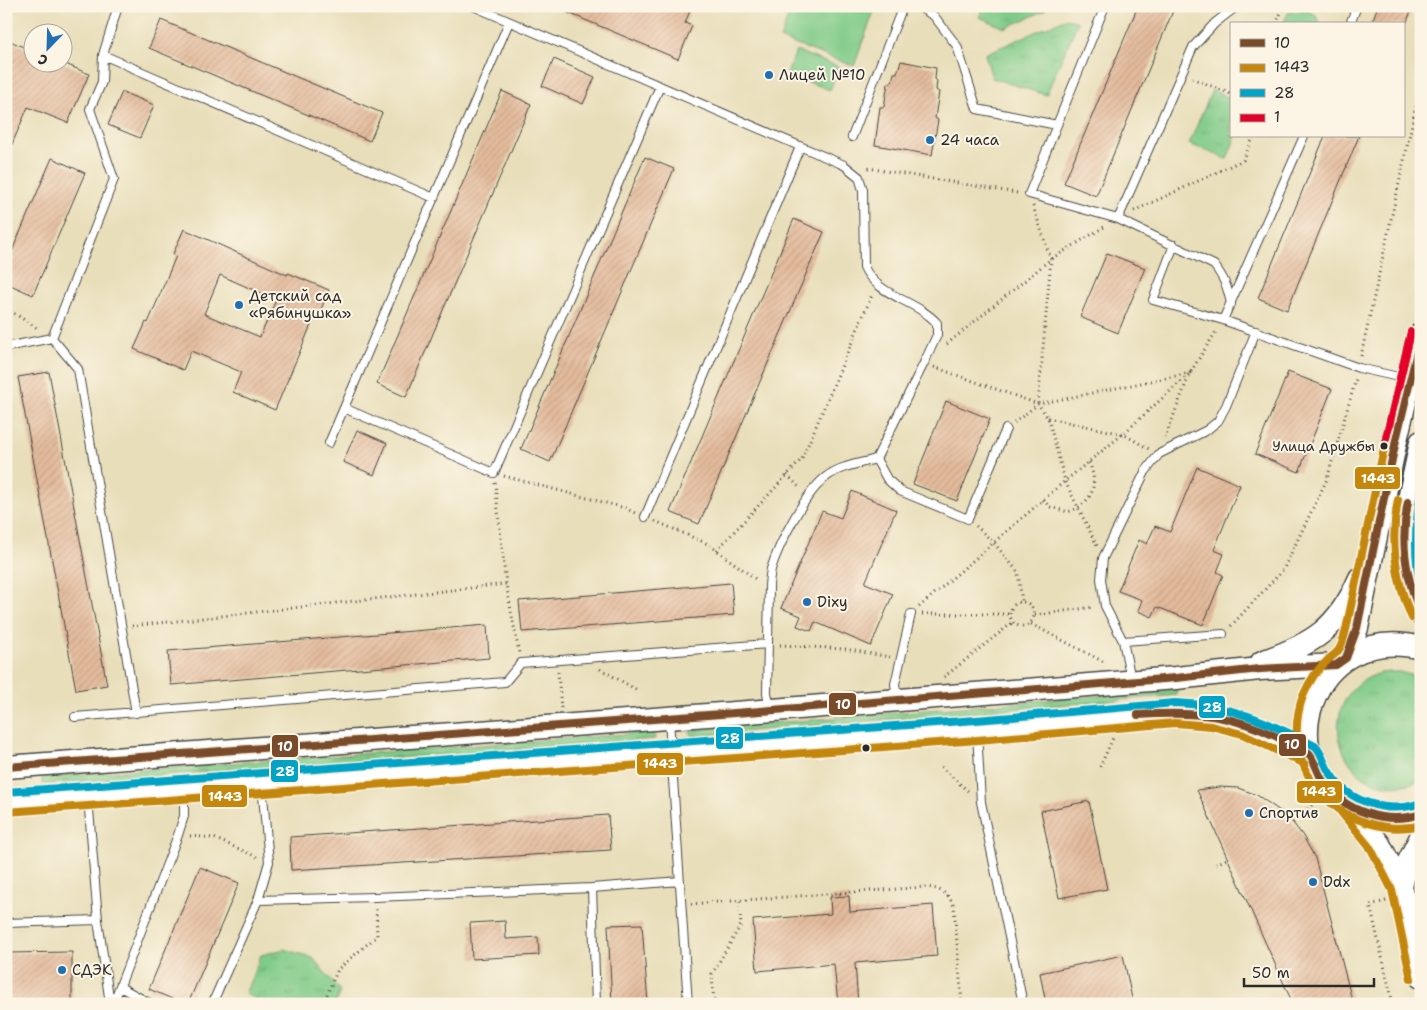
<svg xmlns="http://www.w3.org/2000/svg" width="1427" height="1010" font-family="'Shantell Sans',sans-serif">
<defs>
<pattern id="grass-tufts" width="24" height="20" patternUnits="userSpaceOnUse" patternTransform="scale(1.25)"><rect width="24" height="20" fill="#80cb88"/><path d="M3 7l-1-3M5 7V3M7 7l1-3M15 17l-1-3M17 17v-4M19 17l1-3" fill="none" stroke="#6fae76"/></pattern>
<pattern id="building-hatch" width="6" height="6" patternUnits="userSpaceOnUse" patternTransform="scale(1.25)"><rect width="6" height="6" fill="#e4bb9c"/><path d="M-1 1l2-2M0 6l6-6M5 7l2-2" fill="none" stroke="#c4a187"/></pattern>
</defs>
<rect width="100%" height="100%" fill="#fcf5e5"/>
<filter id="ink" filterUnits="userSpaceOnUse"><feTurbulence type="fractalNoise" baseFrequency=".02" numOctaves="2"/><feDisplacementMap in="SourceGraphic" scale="10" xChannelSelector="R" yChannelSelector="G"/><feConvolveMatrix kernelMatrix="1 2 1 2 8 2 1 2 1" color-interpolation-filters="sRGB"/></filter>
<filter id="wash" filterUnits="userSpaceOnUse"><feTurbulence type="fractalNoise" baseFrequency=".0096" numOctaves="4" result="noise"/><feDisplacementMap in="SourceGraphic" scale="20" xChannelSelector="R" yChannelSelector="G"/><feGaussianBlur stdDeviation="1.12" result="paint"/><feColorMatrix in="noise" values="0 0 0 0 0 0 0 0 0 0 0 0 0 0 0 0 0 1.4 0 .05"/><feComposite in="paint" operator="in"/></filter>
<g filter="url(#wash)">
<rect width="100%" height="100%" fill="#e8deba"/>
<!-- grass -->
<path fill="url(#grass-tufts)" stroke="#567b5a" d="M984,6H1046L1044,11L1005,28L979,17Z
M1067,18L1078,22L1046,95L992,78L985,54Z
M1212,90L1231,98V136H1236L1227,159L1189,144Z
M1400,672L1421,678V780C1340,813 1304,695 1381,673C1387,672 1394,672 1400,672Z
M1177,689V695L691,736L690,730Z
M654,732L655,739L42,784V777Z
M284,949L313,958L340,991L335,1004H268L245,994L261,955Z"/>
<!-- pitch -->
<path fill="#80cb88" stroke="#567b5a" d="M792,6H876L854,66L780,39Z
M1304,10L1315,14L1321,24H1283L1288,13Z
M796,51L839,67L830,90L787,74Z"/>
<g id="blocks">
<!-- building -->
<path fill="url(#building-hatch)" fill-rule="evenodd" d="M552,6H692L685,23L692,26L678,59Z
M1138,6H1175L1096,196L1064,183Z
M1378,6H1413L1406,24H1371Z
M161,20L382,113L370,141L149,48Z
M6,39L32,51V62H61L89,74L68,123L28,107L6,158Z
M554,59L595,77L583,104L542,86Z
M901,61L936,68L935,79L937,81L936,90L939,92L935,118L938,120L932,155L875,145L880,107H884L888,83L892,82L894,73H897Z
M502,91L531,104L406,397L377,384Z
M122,92L154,105L140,138L108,125Z
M1325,136H1359L1287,310L1258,298Z
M645,157L674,169L550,462L521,449Z
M52,158L85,173L33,295L6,283V265Z
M794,219L824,232L699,524L670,512Z
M184,229L287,275L288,273L329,290L317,319L314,318L275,410L233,392L241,372L191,351L183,370L134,349L146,322L148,323L176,256L173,254ZM220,275L276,300L260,337L204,314Z
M1107,253L1145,268L1118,333L1080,317Z
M49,372L107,685L76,690L18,377Z
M1288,372L1332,389L1299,472L1255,454Z
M946,401L990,419L957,501L913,484Z
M357,430L387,443L374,475L343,462Z
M1197,467L1240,485L1214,550L1224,554L1217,572L1223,575L1203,625L1157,607L1152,617L1138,611L1142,600L1118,591L1139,540L1147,544L1155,526L1170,532Z
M852,491L896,510L865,583L893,594L871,646L815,622L811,631L797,626L801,616L781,608L822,511L841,518Z
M731,583L734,615L522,632L519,601Z
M487,625L489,658L171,685L168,651Z
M1219,787L1238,788L1257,795L1280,811L1293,823L1303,836L1315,858L1353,1004H1293L1197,790Z
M1089,801L1107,889L1059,898L1041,811Z
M608,815L611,850L291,870L290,837Z
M200,867L239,883L188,1004H184L149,989Z
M849,896L850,912L933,905L937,956L855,963L858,1004H838L834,964L757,971L753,920L831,914L830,897Z
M505,921L506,939L538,937L539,955L472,959L470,923Z
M642,924L648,1004H612L608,925Z
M72,952V1004H6V953Z
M1123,955L1133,1004H1046L1040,973Z"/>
</g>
</g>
<g filter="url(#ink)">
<use href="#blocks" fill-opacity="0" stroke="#474640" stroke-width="1"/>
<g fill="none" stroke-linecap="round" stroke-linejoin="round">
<!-- lane casing -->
<g stroke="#474640" stroke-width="10">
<path id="lane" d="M118,6L103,55L102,82L90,109L114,179L52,338L78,369L136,713
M473,6L844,165L859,177L863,190L864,267C877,296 916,300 937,323V335L924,363L876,459C858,464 840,466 826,477C804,494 779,544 771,569C770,575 769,582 769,588L767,693L770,707
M918,6L934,16L957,46L977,109L1057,125
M1105,6L1029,194L1118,219
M1350,24L1357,6
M103,55L434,198
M852,137L903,6
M1174,245L1153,300L1223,320L1359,368L1407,379
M1231,304C1228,288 1224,278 1214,265L1118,219L1193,47L1215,23L1237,6
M1223,320L1304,136
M6,347L52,338
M344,408L494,473L660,86
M329,443L509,22
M876,459L887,479L900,491L968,519L1006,429
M645,517L800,147
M1123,641L1223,634
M1131,679L1123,641L1105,606L1101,579L1103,558L1145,472L1159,454L1207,430L1218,421L1226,406L1256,331
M897,697L895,684L911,614
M75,717L505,682L521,663L768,644
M669,719L688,1004
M977,732L981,802L1023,1004
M88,797L98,920L110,1004
M258,900L375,897L592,888
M6,923L98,920
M120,987L151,1004
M113,1004L178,835L184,816V792
M212,1004L258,900L269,862L262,785
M596,1004L592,888L680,881"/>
</g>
<!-- secondary casing -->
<g stroke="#474640" stroke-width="25">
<path id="secondary" d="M1421,442C1409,504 1391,552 1421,614
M1421,648C1311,620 1261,767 1361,811C1378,818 1403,821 1421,814
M1346,658L1357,628L1396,440L1421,334
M1262,662C1313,644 1338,629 1360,578
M6,767L748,712L1176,678L1260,669L1336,665
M6,802L977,730L1175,713C1230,713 1262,730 1310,755
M1349,806L1379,844L1401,887L1421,977
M1401,887L1405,869L1421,837"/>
</g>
<!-- path -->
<path stroke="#474640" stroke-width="3" stroke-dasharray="1 4" stroke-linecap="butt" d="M1276,24L1284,6
M1192,78L1231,94
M868,168L1017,193
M1033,206L1051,259L1038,404L1048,418L1065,481L1097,546
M1134,211L1243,160L1254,136
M6,308L37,328
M947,344L1051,259L1104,227
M1361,356L1421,83
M934,367L1038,404
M1048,418L1123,434L1149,449
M1014,423L1038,404L1190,373L1165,438
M787,475L801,489
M504,476L625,508L635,513
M495,483L506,584L519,653
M1043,500L1050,507L1068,512C1093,503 1099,485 1089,462
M655,521L708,544L757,580
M976,526L994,543L1018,572L1022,601
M717,550L802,459L872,295
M1010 614a12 12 0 1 1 24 0a12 12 0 1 1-24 0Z
M919,607L1065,481L1123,434L1190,373L1217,330
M922,614H1009
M1035,615L1094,607
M1031,624L1106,663
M132,626L506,584
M1231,626L1283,570L1327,479L1356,379
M780,645L845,649L890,657
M600,669L639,691
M558,672L561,708
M944,677L1012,623
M941,767L969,792
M1100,767L1113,738
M1293,823L1316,801
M190,836L214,838L257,857
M1216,864L1227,859
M840,893L926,887C941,889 947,892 954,906L962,1004
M1386,901L1370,905L1393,1004
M691,904L840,893V896
M323,1004L338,969L377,936L376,908
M714,1004L712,974L741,925L739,901"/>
<!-- lane -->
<use href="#lane" stroke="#fff" stroke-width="8"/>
<!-- secondary -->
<use href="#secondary" stroke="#fff" stroke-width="22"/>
<!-- bus-1 casing -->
<g stroke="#fcf5e5" stroke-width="11">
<path id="bus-1" d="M1408,502C1400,541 1405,577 1421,613
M1138,715C1195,711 1234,714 1285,741C1293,745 1302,749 1309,754C1314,759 1318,774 1323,781C1344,812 1386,825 1421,814
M6,767L748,712L1176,678L1260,669L1336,665L1346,658L1357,628L1396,440L1421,335"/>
</g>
<!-- bus-2 casing -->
<g stroke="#fcf5e5" stroke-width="11">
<path id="bus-2" d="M1411,332L1386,438L1347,625C1345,634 1343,644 1338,651C1335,655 1330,657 1327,661C1316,670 1309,682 1303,696C1283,750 1313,807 1368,823C1385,828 1403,830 1421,825
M1398,500C1390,541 1395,580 1412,618
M1340,811L1371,849L1392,890L1411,979
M7,812L978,740L1175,723L1211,726L1242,734L1305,764"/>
</g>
<!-- bus-3 casing -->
<g stroke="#fcf5e5" stroke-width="11">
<path id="bus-3" d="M1421,492C1415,524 1413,554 1421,585
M6,792L976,720L1175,703C1231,705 1266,721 1315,746C1322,752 1324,765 1330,773C1348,802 1386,814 1418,804"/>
</g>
<!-- bus-4 casing -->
<g stroke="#fcf5e5" stroke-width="11">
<path id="bus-4" d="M1386,438L1411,332"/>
</g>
<!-- bus-1 -->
<use href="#bus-1" stroke="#7a4b2a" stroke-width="8"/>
<!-- bus-2 -->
<use href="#bus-2" stroke="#c4870b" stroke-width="8"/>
<!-- bus-3 -->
<use href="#bus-3" stroke="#02a3c6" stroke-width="8"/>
<!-- bus-4 -->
<use href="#bus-4" stroke="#e4002b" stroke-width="8"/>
</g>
</g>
<!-- markers -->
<g fill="#1f6fb2" stroke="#fcf5e5" stroke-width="2">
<circle cx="769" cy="75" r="5"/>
<circle cx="930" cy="140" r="5"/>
<circle cx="239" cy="305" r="5"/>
<circle cx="807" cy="602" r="5"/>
<circle cx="1249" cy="813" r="5"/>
<circle cx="1313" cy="882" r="5"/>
<circle cx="62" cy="970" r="5"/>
</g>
<g fill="#2b2b2b" stroke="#fcf5e5" stroke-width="2">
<circle cx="1384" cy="446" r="4.5"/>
<circle cx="866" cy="748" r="4.5"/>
</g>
<g text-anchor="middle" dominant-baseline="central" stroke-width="4" stroke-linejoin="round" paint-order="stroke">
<!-- bus labels -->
<g font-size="14" fill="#2b2b2b" stroke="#fcf5e5" text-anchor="end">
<text x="1375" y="446">Улица Дружбы</text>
</g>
<!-- poi labels -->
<g font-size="15" fill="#2b2b2b" stroke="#fcf5e5" text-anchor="start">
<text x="779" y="75">Лицей №10</text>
<text x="940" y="140">24 часа</text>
<text x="249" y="296">Детский сад<tspan x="249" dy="17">«Рябинушка»</tspan></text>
<text x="817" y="602">Dixy</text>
<text x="1259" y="813">Спортив</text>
<text x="1323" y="882">Ddx</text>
<text x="72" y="970">СДЭК</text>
</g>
</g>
<g stroke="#fcf5e5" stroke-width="2">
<rect x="1354" y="466" width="47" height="24" rx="5" fill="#c4870b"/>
<rect x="828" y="692" width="29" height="24" rx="5" fill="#7a4b2a"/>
<rect x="1198" y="695" width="28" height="24" rx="5" fill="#02a3c6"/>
<rect x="715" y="726" width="29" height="24" rx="5" fill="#02a3c6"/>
<rect x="1278" y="733" width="29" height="24" rx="5" fill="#7a4b2a"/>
<rect x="271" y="734" width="28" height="24" rx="5" fill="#7a4b2a"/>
<rect x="636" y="752" width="48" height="24" rx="5" fill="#c4870b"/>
<rect x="270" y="759" width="29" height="24" rx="5" fill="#02a3c6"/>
<rect x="1296" y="780" width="47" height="24" rx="5" fill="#c4870b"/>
<rect x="201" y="784" width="47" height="24" rx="5" fill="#c4870b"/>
</g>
<g font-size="14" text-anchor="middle" font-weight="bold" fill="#fff">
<text x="1378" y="483">1443</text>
<text x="843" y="709">10</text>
<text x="1212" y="712">28</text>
<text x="730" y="743">28</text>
<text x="1292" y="749">10</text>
<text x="285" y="751">10</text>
<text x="660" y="768">1443</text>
<text x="285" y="776">28</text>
<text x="1319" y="796">1443</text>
<text x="225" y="801">1443</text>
</g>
<!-- margin -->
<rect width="1427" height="1010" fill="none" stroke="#fcf5e5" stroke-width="25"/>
<!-- legend -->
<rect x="1230" y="22" width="175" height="115" fill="#fcf5e5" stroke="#a8a49b"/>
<rect x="1240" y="39" width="25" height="8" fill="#7a4b2a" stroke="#a8a49b"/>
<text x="1274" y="48" font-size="15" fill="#2b2b2b">10</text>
<rect x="1240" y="64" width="25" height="8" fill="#c4870b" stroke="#a8a49b"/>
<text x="1274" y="72" font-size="15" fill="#2b2b2b">1443</text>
<rect x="1240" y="89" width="25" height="8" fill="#02a3c6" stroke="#a8a49b"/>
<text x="1274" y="98" font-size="15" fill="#2b2b2b">28</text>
<rect x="1240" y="114" width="25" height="8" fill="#e4002b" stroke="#a8a49b"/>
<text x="1274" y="122" font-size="15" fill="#2b2b2b">1</text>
<!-- north arrow -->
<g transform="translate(48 48) rotate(203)"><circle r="24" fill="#fcf5e5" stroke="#a8a49b"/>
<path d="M0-4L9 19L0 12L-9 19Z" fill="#1f6fb2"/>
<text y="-8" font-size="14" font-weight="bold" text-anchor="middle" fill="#2b2b2b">С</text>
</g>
<!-- scale -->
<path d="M1244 978v8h130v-8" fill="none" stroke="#2b2b2b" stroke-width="2.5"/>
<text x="1252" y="978" font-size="15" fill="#2b2b2b" stroke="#fcf5e5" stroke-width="4" paint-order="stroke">50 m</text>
</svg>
